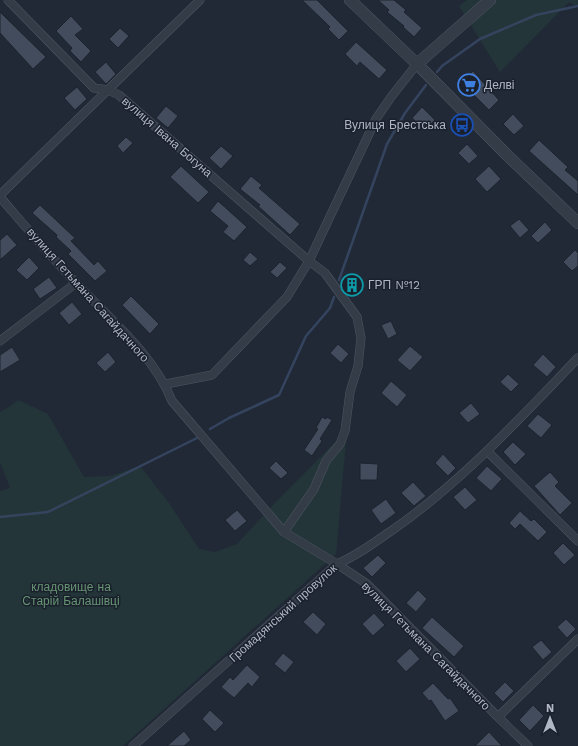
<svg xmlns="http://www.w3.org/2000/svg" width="578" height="746" font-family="'Work Sans',sans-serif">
<rect width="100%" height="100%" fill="#212937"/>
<!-- green -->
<path fill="#233538" d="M467,0H578V8L569,2L500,72L459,6Z
M18,400L48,414L84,477L111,476L140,466L169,503L199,549L215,552L237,544L274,504L347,430L336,554L123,746H0V491L10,488L0,462V412L9,407Z"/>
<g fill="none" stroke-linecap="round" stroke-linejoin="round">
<!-- stream -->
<path stroke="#35445e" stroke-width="2.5" d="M437,72L442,66L480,39L536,15L578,6
M339,280L387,144L405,113L426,85
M210,429L229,418L279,395L306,336L330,308L334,297
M0,517L48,512L197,438"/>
</g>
<!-- building -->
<path fill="#424c5c" stroke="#1c232e" d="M302,0H317L348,31L339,40L328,29L330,27Z
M378,0H394L406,10L404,12L422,28L414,37L403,27L404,26L387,12L389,10Z
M0,12L46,57L33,69L0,33Z
M71,16L83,29L75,35L91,51L81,62L70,51L72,48L56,31Z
M120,28L129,36L118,48L109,39Z
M356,42L387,70L379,79L360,62L357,66L345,54Z
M106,62L116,74L106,84L95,72Z
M473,71L499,100L489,110L471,92L470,93L460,84Z
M77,87L87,99L75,110L64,98Z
M166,106L178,116L168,128L156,118Z
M422,107L435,120L425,130L412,118Z
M513,114L524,126L514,135L503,124Z
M126,137L133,143L123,153L117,146Z
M539,140L568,167L565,170L578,181V195L529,151Z
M467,144L478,156L469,164L458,153Z
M221,146L233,156L221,169L209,158Z
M181,166L209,192L198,203L170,177Z
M489,166L501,179L487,192L475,179Z
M251,176L262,185L259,188L300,224L290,235L258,206L260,205L240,189Z
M218,201L247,227L234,241L223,232L228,226L210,211Z
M40,205L75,238L71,241L94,265L98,261L107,271L95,281L68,254L71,251L56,237L57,235L32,213Z
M519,219L529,230L520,238L510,226Z
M545,222L552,230L538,243L531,236Z
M7,234L17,245L0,260V240Z
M575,250L578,253V266L572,271L563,262Z
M250,252L258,259L250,266L243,260Z
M29,257L39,268L27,280L16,270Z
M280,262L287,268L277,278L270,272Z
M49,277L57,288L40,299L33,289Z
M349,278L357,281L355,291L346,288Z
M131,296L159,324L150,334L122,305Z
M72,302L82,314L69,325L59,313Z
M391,321L397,334L388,339L381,325Z
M338,344L349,354L341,363L330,353Z
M410,346L423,357L410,371L397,360Z
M12,347L20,360L0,372V355Z
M108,352L116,362L105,372L96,363Z
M543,354L556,367L547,377L533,365Z
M508,374L519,384L511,392L500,382Z
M391,381L407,395L397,407L381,393Z
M471,403L480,414L468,423L459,413Z
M538,414L552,425L541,438L527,426Z
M322,417L326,419L327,417L332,420L320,439L322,441L312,456L304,450L318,429L316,428Z
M513,442L526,454L515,465L503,452Z
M443,454L456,468L448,476L435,463Z
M276,461L288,473L281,479L269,468Z
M360,463L378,464L377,480H360Z
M487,466L502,479L491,491L476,478Z
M550,472L559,482L555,486L572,503L560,515L534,486Z
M413,482L426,496L414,506L401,493Z
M465,487L477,500L465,510L453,497Z
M386,499L396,513L381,524L371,510Z
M237,510L247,521L235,531L225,520Z
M520,511L531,521L534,519L547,532L538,541L520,524L515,529L509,523Z
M563,543L575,555L564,565L553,553Z
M378,555L386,563L372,577L363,568Z
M418,590L427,599L416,612L406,603Z
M313,612L326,624L317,635L303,622Z
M374,613L385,625L373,636L362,624Z
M432,617L464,646L454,657L422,628Z
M566,619L576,629L567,638L557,627Z
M541,640L552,652L543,660L532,647Z
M410,648L420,659L406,672L396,661Z
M283,653L294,662L285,673L274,664Z
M247,665L260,677L252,687L248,683L234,698L221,687L230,677L233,680Z
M505,682L514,691L503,702L494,693Z
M433,683L448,699L450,698L459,711L445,721L431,700L429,701L422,693Z
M533,705L544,716L530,731L519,720Z
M210,710L224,723L215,732L202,719Z
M184,731L191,740L184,746H167Z
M489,732L502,746H475Z"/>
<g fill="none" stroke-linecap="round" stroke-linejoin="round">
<!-- minor casing -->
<g stroke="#4f5662" stroke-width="9">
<path id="minor" d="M8,0L94,88L108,90L119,95L309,261L325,273L357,317L361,338L358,366L350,392L345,431L340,444L326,461L314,489L284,532
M0,195L200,0
M0,197C25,226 50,256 77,284C111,320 153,354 172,401L284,532L337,564L367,584L498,717L528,746
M0,341L76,283
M166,384L212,375L287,297L309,261L376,119L391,97L417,64
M487,451L578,541
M498,717L578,639
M133,746L337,564C358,555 372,544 391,531C461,483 519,419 578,358"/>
</g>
<!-- tertiary casing -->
<g stroke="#4f5662" stroke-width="12">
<path id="tertiary" d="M350,0L417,64L507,155L578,223
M417,64L490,0"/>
</g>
<!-- minor -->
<use href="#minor" stroke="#343c48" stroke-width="8"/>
<!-- tertiary -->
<use href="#tertiary" stroke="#343c48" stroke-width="11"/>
</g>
<!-- icons -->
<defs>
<g id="supermarket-ring" transform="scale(1.15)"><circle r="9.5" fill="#1a212c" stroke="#3f7fe0" stroke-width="1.5"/><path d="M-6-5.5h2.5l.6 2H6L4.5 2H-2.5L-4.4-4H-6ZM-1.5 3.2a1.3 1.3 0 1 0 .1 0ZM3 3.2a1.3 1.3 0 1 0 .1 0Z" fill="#3f7fe0"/></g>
<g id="bus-ring" transform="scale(1.15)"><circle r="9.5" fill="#1a212c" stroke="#1a4fb4" stroke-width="1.5"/><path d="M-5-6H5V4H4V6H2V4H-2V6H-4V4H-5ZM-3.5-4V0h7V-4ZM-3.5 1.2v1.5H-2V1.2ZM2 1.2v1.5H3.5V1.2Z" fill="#1a4fb4"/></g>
<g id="building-ring" transform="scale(1.15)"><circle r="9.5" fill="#1a212c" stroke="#0f9aa8" stroke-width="1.5"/><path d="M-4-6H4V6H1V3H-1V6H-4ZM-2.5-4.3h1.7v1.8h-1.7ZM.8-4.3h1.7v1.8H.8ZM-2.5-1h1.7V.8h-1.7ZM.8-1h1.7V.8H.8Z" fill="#0f9aa8"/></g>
</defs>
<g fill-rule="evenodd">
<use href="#supermarket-ring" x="469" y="85"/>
<use href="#bus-ring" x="462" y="125"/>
<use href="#building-ring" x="352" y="285"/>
</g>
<g text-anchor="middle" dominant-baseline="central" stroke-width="3" stroke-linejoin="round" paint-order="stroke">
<!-- poi labels -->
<g font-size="12" fill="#afb6c4" stroke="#1a212c" text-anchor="start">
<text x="484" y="85">Делві</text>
<text x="446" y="125" text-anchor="end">Вулиця Брестська</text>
<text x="368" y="285">ГРП №12</text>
</g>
<!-- street labels -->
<g font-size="12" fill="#afb6c4" stroke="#1a212c">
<text transform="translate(167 137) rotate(41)">вулиця Івана Богуна</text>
<text transform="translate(88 295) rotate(48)">вулиця Гетьмана Сагайдачного</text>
<text transform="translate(283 613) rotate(-42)">Громадянський провулок</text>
<text transform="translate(426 646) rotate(45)">вулиця Гетьмана Сагайдачного</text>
</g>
<!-- park labels -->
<g font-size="12" fill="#679473" stroke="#1a212c">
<text x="71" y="587">кладовище на<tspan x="71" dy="14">Старій Балашівці</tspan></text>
</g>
</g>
<!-- north arrow -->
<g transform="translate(550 718)" stroke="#1a212c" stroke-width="3" paint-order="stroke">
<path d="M0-3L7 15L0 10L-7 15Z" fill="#afb6c4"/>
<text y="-6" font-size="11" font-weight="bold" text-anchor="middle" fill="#afb6c4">N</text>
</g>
</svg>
